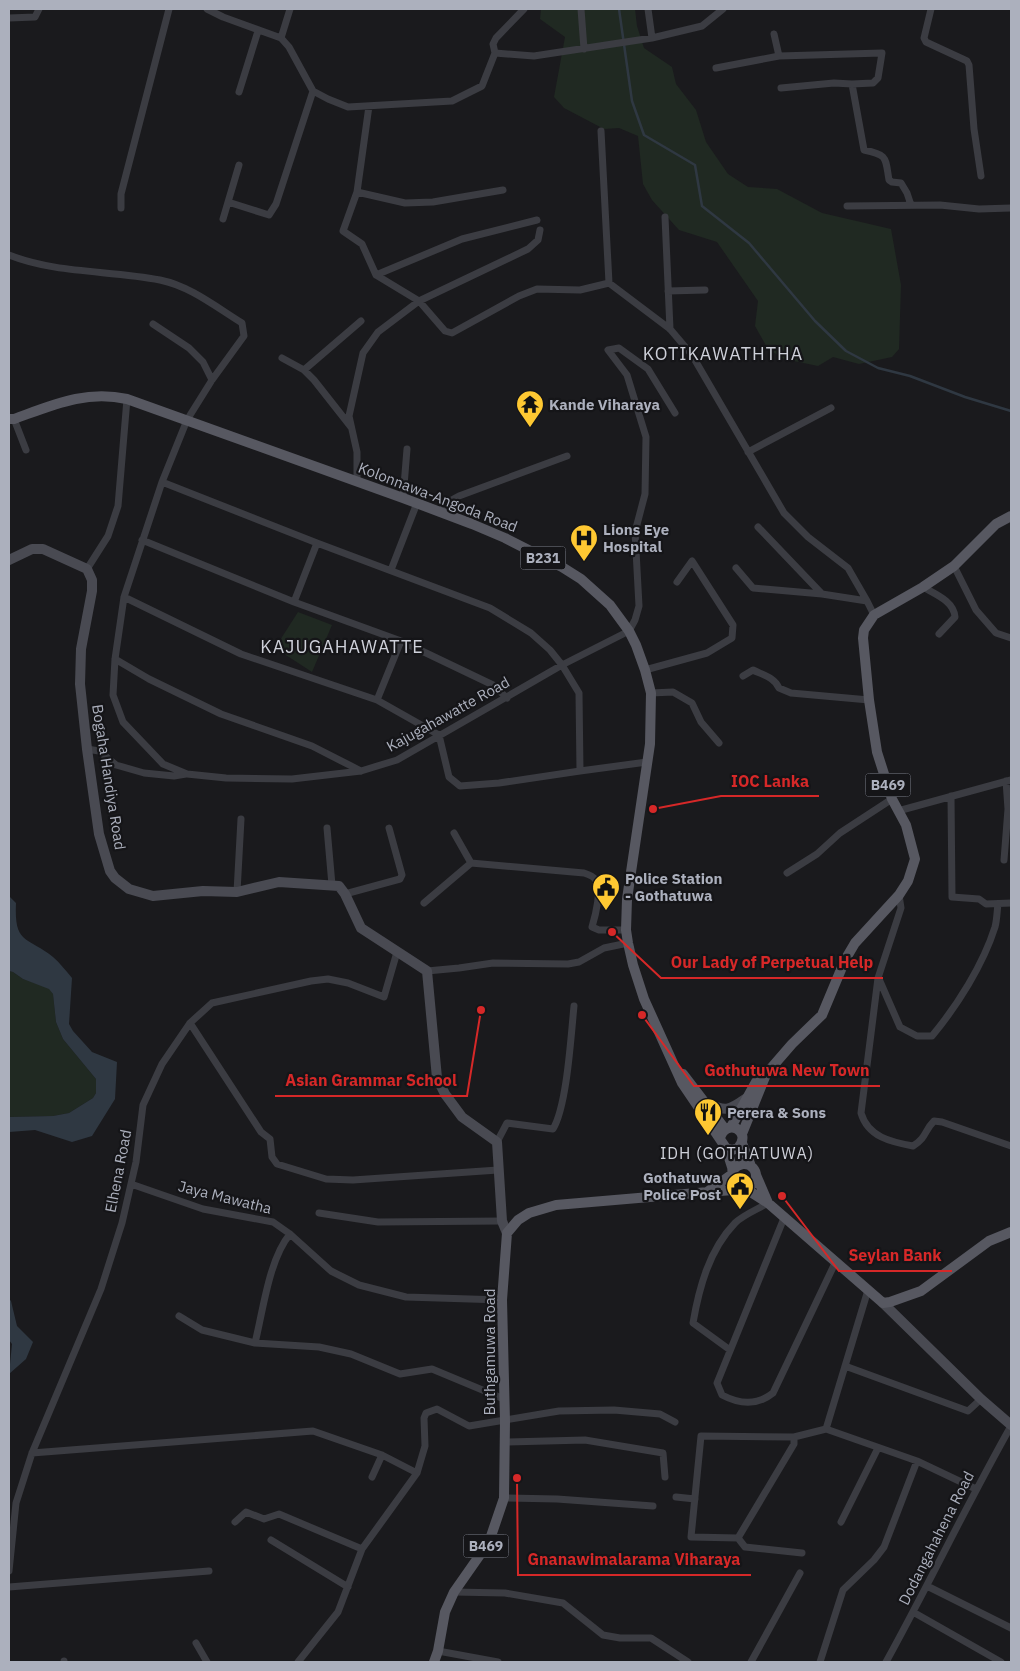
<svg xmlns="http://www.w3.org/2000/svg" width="1020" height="1671" font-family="'IBM Plex Sans',sans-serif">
<rect width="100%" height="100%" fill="#1a1a1d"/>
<!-- green -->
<path fill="#202922" d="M541,9H635L637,26L644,48L672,67L676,84L696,110L706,142L728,174L748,187L777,189L822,213L891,229L901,285L899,349L892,357L859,364L833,357L818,366L784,359L768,349L755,326L758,301L717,242L679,230L652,200L643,184L638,136L619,128L604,129L564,108L554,97L565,37L540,19Z
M298,612L332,625L312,672L275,648Z
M9,971L13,972L23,979L49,988L53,994L56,1022L63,1039L96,1079V1093L93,1098L69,1113L53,1116L9,1117Z"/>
<!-- water -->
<path fill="#2f3842" d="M9,896L16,903C14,945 27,936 53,957C60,963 66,971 72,978L69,1024L73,1031L92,1052L117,1062L115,1099L92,1136L72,1142L35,1130L9,1132V1117L53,1116L69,1113L93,1098L96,1093V1079L63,1039L56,1022L53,994L49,989L23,979L13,972L9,971Z
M9,1299L11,1301L17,1326L33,1342L26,1359L9,1374L12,1344L9,1340Z"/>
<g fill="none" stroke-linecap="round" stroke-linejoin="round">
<!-- stream -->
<path stroke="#2f3842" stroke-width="2.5" d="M619,9L632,101L644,135L695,165L702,206L749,243L815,321L846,351L878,368L910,376L965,397L1011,411"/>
<!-- street -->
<path stroke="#3b3c42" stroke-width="7" d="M207,9L223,17L281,38L289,47L313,91L328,99L348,107L452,101L482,86L495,53L534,56L652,38L702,26L723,9
M581,9L584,49
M648,9L652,38
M931,9L924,38L926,42L967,61L969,65L974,129L981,176
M9,18L35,17L39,9
M774,34L779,56
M281,38L290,9
M495,53L493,44L496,38L524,9
M716,68L779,56L882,53L878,78L873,83L852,84L864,150C888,155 885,157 889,180L892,182L901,183L907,193L911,205
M781,88L834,83L852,84
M239,92L258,31
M369,106L357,192L343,231L362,244L376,275L419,301L445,331L452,333L519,296L537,289L580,290L609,283L670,329L692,355L784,513L808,537L848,568L867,601
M601,131L609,283
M357,192L405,203L433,202L503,190
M228,202L269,215L276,204L313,91
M847,206L940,205L979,209L1011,208
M121,208V194L169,9
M665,217L670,329
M223,219L239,165
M9,255C57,274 110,270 160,280C190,286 216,307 242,323L244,336L212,380L187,420L162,482L124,597L115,659L113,695L123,722L163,764L187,774L226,778L292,779L361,771L397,760L562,665L629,631L635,620L639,606L635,532L645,494L646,437L627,375L608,350L619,348L648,369L675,413
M376,275L462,239L537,220
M668,291L705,290
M153,324L189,348L203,362L212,380
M282,358L304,370L314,380L351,427
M304,370L361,321
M14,419L26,450
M748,452L831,408
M357,482V452L349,416L363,353L378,332L419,301L528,249L538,240L540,230
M403,498L407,449
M441,511L448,502L459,496L567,456
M758,527L822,594L867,601L874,615
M142,540L294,602L401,641L493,685L507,698
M954,566L976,610L996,633L1011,638
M736,568L753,588L822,594
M87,569L108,536L118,506L127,399
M391,570L417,503
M923,587C935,594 954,601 955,617L939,634
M124,597L241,654L377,700L439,735L449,777L460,786L499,783L580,771L579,693L562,665L550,650L531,633L490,608L317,543L162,482
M294,602L317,543
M115,659L149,679L221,714L312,746L361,771
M645,670L707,653L732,638L733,625L692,561L677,582
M743,676L753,670C763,675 774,677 779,688L791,693L869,700
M651,693L673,692L692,703L701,722L719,743
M377,700L401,641
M87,749L99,751L116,765L144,773L174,776L186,774
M580,771L647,762
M951,796L952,897L979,899L986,904L1011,903
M898,811L1011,780
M327,828L332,885
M1004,860L1008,809L1006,781
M471,863L584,873C587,874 593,876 595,879C603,887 595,917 592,927L599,930H626
M787,873L817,854L840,833L892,799
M237,892L241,819
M345,894L400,879L402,875L389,828
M899,895L901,908L878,978L861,1113C868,1137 891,1142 913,1146C927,1137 924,1131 934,1121L942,1122L1011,1146
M424,903L471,863L454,833
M427,971L459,968L493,963L568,964L579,962L604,948L628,943
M879,979L900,1027L917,1036H932C957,1006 983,965 995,927C997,920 997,911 998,904
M190,1023L261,1132L270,1139L272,1157L277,1164L326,1179L353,1180L498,1170
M497,1142L507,1123L553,1129C567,1106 571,1035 574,1006
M131,1184L203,1209L273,1222L290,1234L331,1271L359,1285L406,1297L502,1300
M319,1213L378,1222L502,1221
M784,1218L717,1383L722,1395C739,1404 757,1406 773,1393L836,1261
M179,1316L202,1330L255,1343L319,1347L351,1354L400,1374L432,1369L504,1399
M255,1343C263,1311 269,1259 290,1234
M730,1350L693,1323C699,1288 709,1250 735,1223C743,1215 758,1209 768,1203
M845,1366L968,1411L981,1399
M826,1429L868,1290
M794,1437V1444L738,1538L691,1537L701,1436L794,1437L826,1429L917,1461L976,1489
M504,1442L585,1440L663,1453L665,1477
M32,1453L313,1431L382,1455L417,1473
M372,1477L382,1455
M676,1497L695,1499
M504,1498L557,1499L653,1506
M235,1522L246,1512L264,1519L279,1514L362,1549
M841,1522L878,1448
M738,1538L745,1547L802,1553
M271,1540L348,1587
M9,1571L16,1503L32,1453L101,1289L122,1223L136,1162L143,1105L162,1064L190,1023L212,1003L311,981L328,979L348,983L384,997L397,952
M927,1586L1011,1628
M9,1587L209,1571
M454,1592L505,1593L563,1603L603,1635L620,1638H651L688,1662
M913,1612L1001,1662
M196,1643L207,1662
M438,1651L498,1662
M64,1662V1661
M298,1662L338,1612L362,1549L417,1473L425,1446L424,1418L426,1413L437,1409L469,1426L559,1411L614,1410L660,1414L675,1422
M751,1662L800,1573
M820,1662L843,1590L874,1560L884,1547L917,1461
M886,1662C929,1584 967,1504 1011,1426"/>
<!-- secondary -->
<path stroke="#494a52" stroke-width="10" d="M9,560L32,549H43L87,569L92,580V591L81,649L80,684L87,749L99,834L110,871L115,878L129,889L153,896L203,891L237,892L279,882L339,886L345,894L361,928L427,971L437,1078L445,1094L462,1117L497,1142L502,1221L507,1233
M707,1104C726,1111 728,1111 745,1099
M883,1303L981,1399L1011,1425"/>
<!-- primary -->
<path stroke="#575861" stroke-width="10" d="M9,419H14C53,405 85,390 127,399L403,498L472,524L505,538L562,567L581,579L610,605L629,631L636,645L645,670L651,693L650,744L627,899L626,930L628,943L633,965L644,999L682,1083L726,1148L732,1150L738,1148C753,1131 726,1117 720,1138
M683,1074L725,1129
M731,1127L756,1082L766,1074L792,1044L822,1015L845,960L855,943L899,895L908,881L915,859L906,825L892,799L877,752L869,700L863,638L864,630L874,615L923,587L954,566L996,524L1011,516
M742,1134L765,1077
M742,1143L751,1166
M726,1148C728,1154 730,1161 732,1167C734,1174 728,1182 737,1187C749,1194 762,1178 753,1168C747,1161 738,1164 733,1170
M756,1175L768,1203
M746,1189L768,1203L883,1303L890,1302L921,1291L989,1241L1011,1232
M707,1192L731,1175
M434,1662L438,1651L445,1612L454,1592L489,1542L504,1498L505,1421L502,1300L507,1233L518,1220L529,1213L556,1205L744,1189"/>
</g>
<!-- icons -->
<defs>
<g id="temple-pin" transform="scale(1.4375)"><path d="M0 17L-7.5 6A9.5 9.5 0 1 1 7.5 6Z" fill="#fec832" stroke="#151518"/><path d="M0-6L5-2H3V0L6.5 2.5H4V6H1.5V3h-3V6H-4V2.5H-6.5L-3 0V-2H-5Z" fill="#111"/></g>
<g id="hospital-pin" transform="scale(1.4375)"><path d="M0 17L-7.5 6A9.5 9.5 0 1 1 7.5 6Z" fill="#fec832" stroke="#151518"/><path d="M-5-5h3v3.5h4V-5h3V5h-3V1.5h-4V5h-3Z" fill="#111"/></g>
<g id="civic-pin" transform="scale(1.4375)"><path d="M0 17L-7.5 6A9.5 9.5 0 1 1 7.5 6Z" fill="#fec832" stroke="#151518"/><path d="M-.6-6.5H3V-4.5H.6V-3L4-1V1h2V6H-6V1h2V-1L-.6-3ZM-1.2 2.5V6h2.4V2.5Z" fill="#111"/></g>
<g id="restaurant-pin" transform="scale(1.4375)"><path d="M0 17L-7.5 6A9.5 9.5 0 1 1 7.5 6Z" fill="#fec832" stroke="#151518"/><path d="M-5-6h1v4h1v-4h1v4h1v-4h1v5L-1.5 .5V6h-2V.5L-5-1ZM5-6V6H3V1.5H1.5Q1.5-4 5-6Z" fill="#111"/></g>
</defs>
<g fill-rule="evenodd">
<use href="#temple-pin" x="530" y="404"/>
<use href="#hospital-pin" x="584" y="538"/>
<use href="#civic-pin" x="606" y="887"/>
<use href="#restaurant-pin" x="708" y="1112"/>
<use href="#civic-pin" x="740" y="1186"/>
</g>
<g text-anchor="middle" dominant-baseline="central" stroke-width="4.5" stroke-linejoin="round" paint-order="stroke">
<!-- shield labels -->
<g fill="#151518" stroke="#7f828c" stroke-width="1">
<rect x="520.5" y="546.5" width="45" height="23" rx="4"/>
<rect x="865.5" y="773.5" width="45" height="23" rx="4"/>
<rect x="463.5" y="1534.5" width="45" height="23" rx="4"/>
</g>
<g font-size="14" font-weight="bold" fill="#acb0bd">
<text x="543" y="558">B231</text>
<text x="888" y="785">B469</text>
<text x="486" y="1546">B469</text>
</g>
<!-- poi labels -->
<g font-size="15" font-weight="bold" fill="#acb0bd" stroke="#151518" text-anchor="start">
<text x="549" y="404">Kande Viharaya</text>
<text x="603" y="529">Lions Eye<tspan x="603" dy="17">Hospital</tspan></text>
<text x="625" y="878">Police Station<tspan x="625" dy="17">- Gothatuwa</tspan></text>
<text x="727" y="1112">Perera &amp; Sons</text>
<text x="721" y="1177" text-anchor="end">Gothatuwa<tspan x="721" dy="17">Police Post</tspan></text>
</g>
<!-- street labels -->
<g font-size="15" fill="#acb0bd" stroke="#151518">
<text transform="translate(438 497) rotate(21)">Kolonnawa-Angoda Road</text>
<text transform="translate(448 714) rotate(-29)">Kajugahawatte Road</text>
<text transform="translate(109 777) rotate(81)">Bogaha Handiya Road</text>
<text transform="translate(118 1171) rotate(-79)">Elhena Road</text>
<text transform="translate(225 1197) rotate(14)">Jaya Mawatha</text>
<text transform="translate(489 1352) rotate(-90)">Buthgamuwa Road</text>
<text transform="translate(936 1538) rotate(-63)">Dodangahahena Road</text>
</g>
<!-- neighbourhood labels -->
<g font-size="16" letter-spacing="1" fill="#ced0d9" stroke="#151518">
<text x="737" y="1153">IDH (GOTHATUWA)</text>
</g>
<!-- quarter labels -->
<g font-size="18" letter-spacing="1" fill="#ced0d9" stroke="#151518">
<text x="723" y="353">KOTIKAWATHTHA</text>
<text x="342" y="646">KAJUGAHAWATTE</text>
</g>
</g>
<!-- callouts -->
<path fill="none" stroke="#d62828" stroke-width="2" d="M653 809L721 796H819M612 932L661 978H883M642 1015L694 1086H880M481 1010L467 1096H275M782 1196L839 1271H952M517 1478L518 1575H751"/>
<g fill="#d62828" stroke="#151518" stroke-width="2">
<circle cx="653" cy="809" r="5"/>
<circle cx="612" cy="932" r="5"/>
<circle cx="642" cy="1015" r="5"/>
<circle cx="481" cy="1010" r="5"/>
<circle cx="782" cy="1196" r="5"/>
<circle cx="517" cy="1478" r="5"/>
</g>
<g font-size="16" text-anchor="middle" font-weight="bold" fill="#d62828" stroke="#151518" stroke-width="4.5" stroke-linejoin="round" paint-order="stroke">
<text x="770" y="787">IOC Lanka</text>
<text x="772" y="968">Our Lady of Perpetual Help</text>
<text x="787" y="1076">Gothutuwa New Town</text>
<text x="371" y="1086">Asian Grammar School</text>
<text x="895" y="1261">Seylan Bank</text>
<text x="634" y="1565">Gnanawimalarama Viharaya</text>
</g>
<!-- border -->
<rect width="1020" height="1671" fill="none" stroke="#acb0bd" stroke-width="20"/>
</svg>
